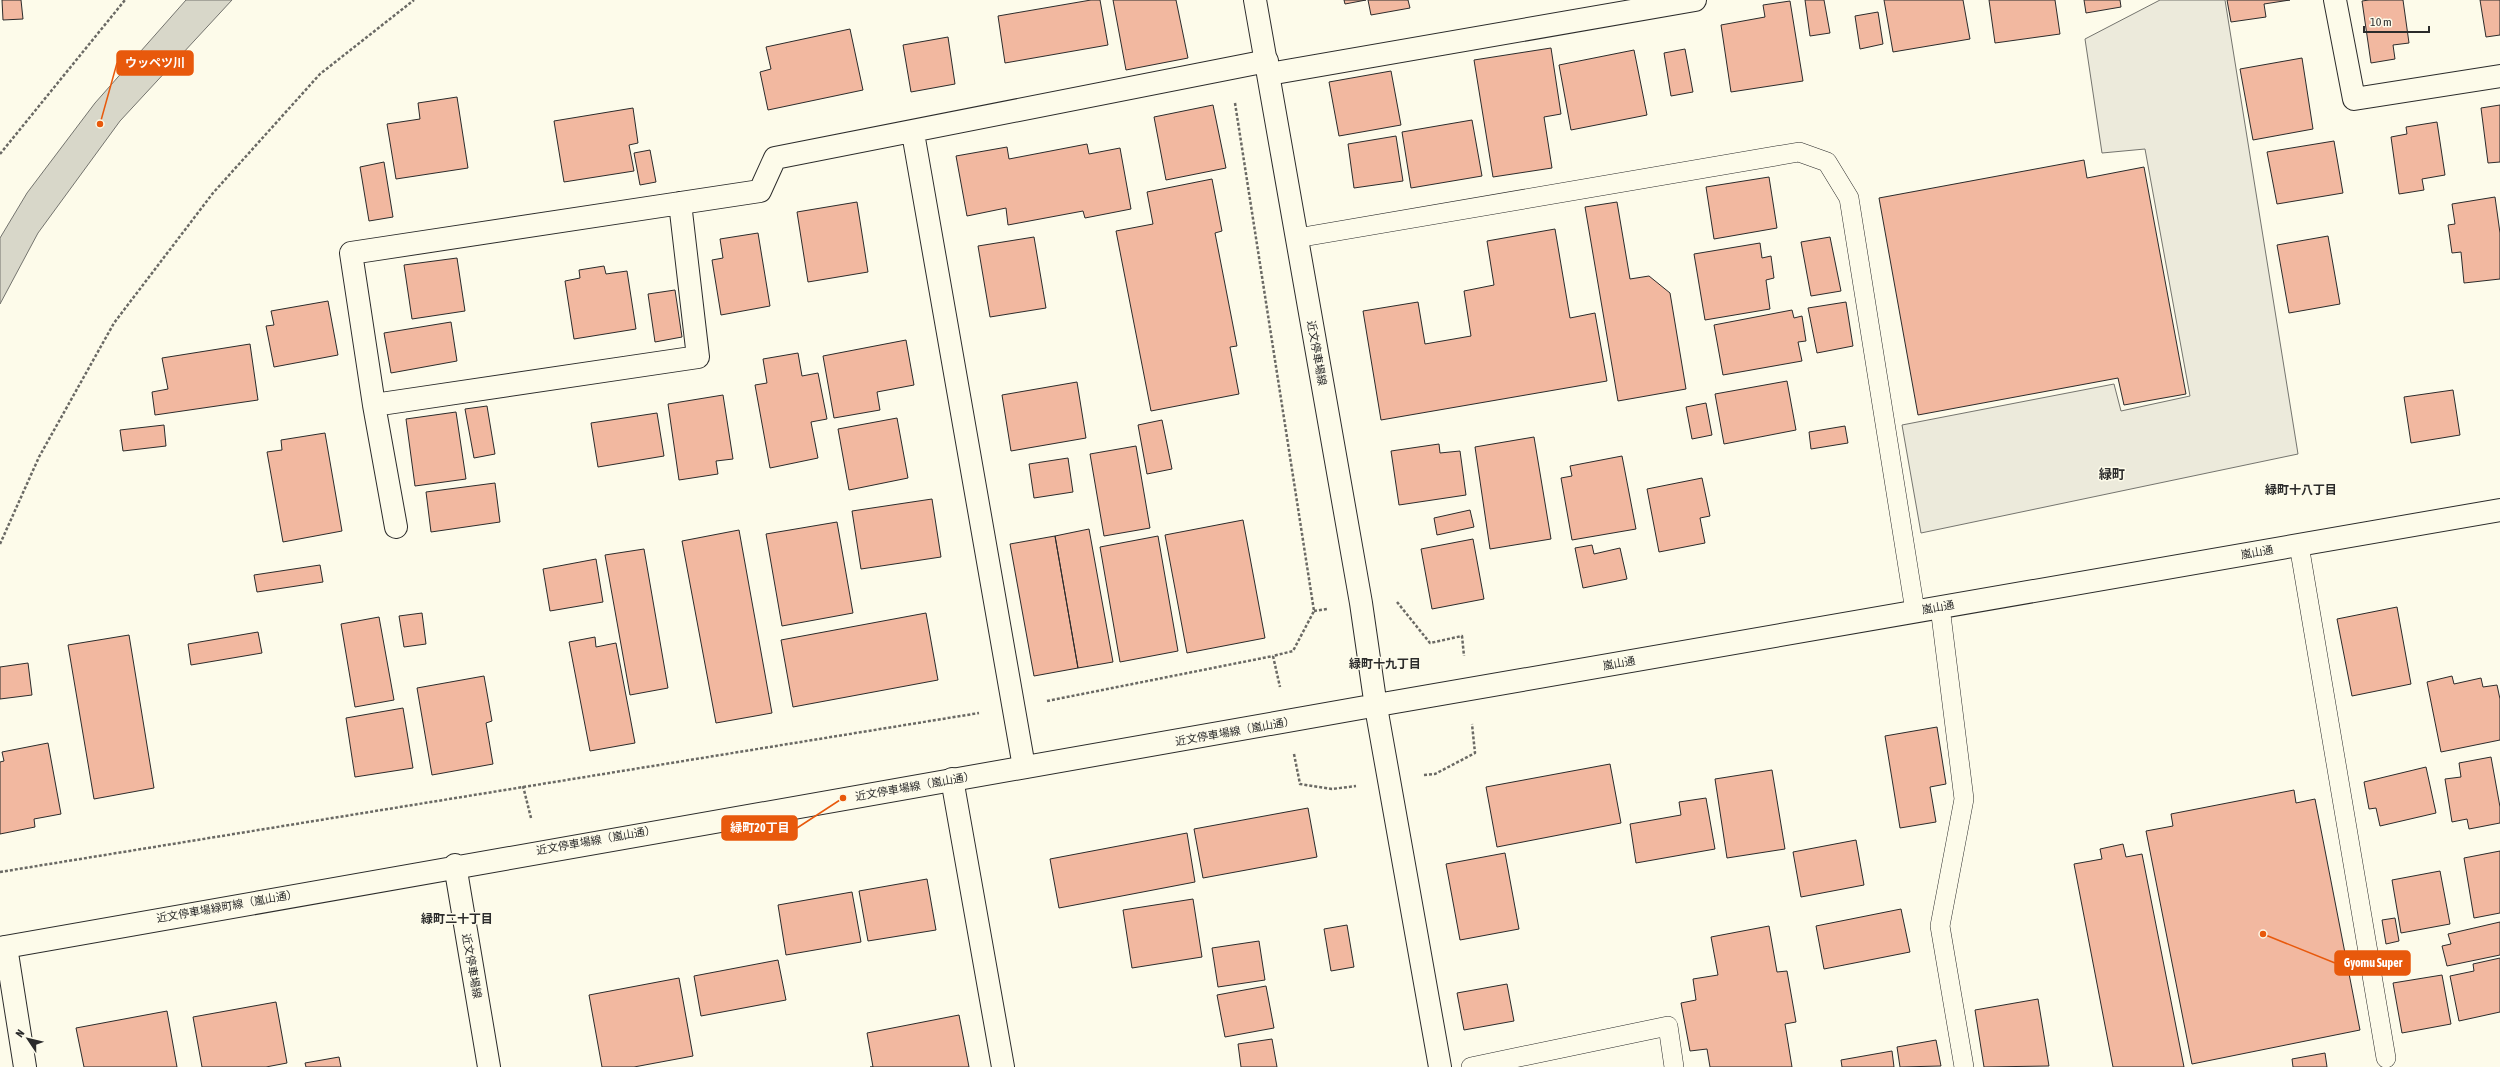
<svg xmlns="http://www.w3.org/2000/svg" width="2500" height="1067" font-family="'Asap Condensed','Noto Sans JP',sans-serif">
<rect width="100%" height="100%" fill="#fdfbea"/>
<!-- parking -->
<path fill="#eceadb" stroke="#74746e" d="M2160,0H2225L2298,454L1921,533L1902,425L2114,384L2121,411L2190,396L2145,149L2102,153L2085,39Z"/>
<!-- water -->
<path fill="#d8d7c9" stroke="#74746e" d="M186,0H232L120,121L38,233L0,304V238L27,193L95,103Z"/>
<!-- building -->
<path fill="#f2b8a0" stroke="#2b2b2b" d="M2,0H21L23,19L3,20Z
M1091,0H1100L1108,45L1005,63L998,16Z
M1113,0H1176L1188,58L1126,70Z
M1344,0H1366L1345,4Z
M1368,0H1408L1410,8L1371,15Z
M1805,0H1824L1830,33L1810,36Z
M1884,0H1963L1970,39L1893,52Z
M1989,0H2055L2060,34L1995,43Z
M2084,0H2120L2121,7L2086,13Z
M2227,0H2290L2264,4L2266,17L2231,22Z
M2369,0H2403L2409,43L2393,45L2395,59L2371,63L2362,1Z
M2480,0H2500V35L2486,37Z
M1790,1L1803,81L1731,92L1721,25L1765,17L1763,5Z
M1878,12L1883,44L1860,49L1855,16Z
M850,29L863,90L768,110L760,72L771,69L766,47Z
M948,37L955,84L911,92L903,45Z
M1551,48L1561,114L1544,117L1552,168L1493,177L1474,60Z
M1685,49L1693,92L1671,96L1664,53Z
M1634,50L1647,115L1571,130L1559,65Z
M2302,58L2313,129L2253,140L2240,69Z
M1391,71L1401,125L1339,136L1329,82Z
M457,97L468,168L396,179L387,124L420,119L418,103Z
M1213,105L1226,168L1166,180L1154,117Z
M2500,105V162L2488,163L2481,108Z
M633,108L638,143L629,145L634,171L564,182L554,121Z
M1472,120L1482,176L1411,188L1402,132Z
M2437,122L2445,175L2422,179L2424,190L2399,194L2391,137L2407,134L2406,127Z
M1396,136L1403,181L1354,188L1348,144Z
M2334,141L2343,193L2277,204L2267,152Z
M1087,144L1089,154L1120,148L1131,209L1085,218L1083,211L1008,225L1006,208L967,216L956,156L1007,147L1009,159Z
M650,150L656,182L640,185L634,153Z
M2084,160L2087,178L2144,167L2186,394L2124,405L2118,378L1918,415L1879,198Z
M384,162L393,217L369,221L360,167Z
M1769,177L1777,228L1714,239L1706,187Z
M1212,179L1222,231L1215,233L1237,346L1230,347L1239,394L1151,411L1116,231L1153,224L1147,192Z
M2495,197L2500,233V279L2464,283L2461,252L2452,253L2448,225L2455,224L2452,204Z
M857,202L868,272L808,282L797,212Z
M1617,202L1630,279L1649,276L1670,293L1686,389L1618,401L1585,207Z
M1555,229L1570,318L1595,313L1607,381L1381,420L1363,311L1418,302L1425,344L1471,336L1464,291L1494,285L1487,241Z
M758,233L770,306L721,315L712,260L723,258L720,239Z
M2328,236L2340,304L2289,313L2277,245Z
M1034,237L1046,308L990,317L978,246Z
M1830,237L1841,291L1811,296L1801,242Z
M1760,243L1762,258L1771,256L1774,278L1766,280L1770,309L1705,320L1694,254Z
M457,258L465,311L412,319L404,265Z
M604,266L606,274L627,271L636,329L574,339L565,281L580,278L579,270Z
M675,290L682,337L655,342L648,294Z
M328,301L338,355L274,367L266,326L274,325L271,311Z
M1846,302L1853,346L1817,353L1808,308Z
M1792,310L1794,318L1802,316L1806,341L1798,342L1802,361L1723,375L1714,325Z
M451,322L457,361L391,373L384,333Z
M906,340L914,385L877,392L880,410L834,418L823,356Z
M250,344L258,400L155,415L152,392L168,389L162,358Z
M798,353L802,376L818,373L827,419L811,422L818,458L770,468L755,385L767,383L763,359Z
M1787,381L1796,430L1724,444L1715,394Z
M1077,382L1086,438L1011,451L1002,395Z
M2453,390L2460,435L2411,443L2404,397Z
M723,395L733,459L716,461L718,474L679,480L668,404Z
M1706,403L1712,435L1692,439L1686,407Z
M487,406L495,454L474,458L465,409Z
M456,412L466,479L415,486L406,419Z
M657,413L664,456L598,467L591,423Z
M897,418L908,478L849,490L838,429Z
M1162,420L1172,469L1147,474L1138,425Z
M164,425L166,446L123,451L120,430Z
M1845,426L1848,443L1811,449L1809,432Z
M325,433L342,531L283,542L267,452L282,450L281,440Z
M1534,437L1551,539L1490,549L1475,447Z
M1439,444L1440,453L1460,451L1466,495L1399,505L1391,451Z
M1136,446L1150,528L1104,536L1090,454Z
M1622,456L1636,529L1572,540L1561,478L1572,476L1570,466Z
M1068,458L1073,492L1034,498L1029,464Z
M1702,478L1710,516L1700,518L1705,543L1659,552L1647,489Z
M495,483L500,522L431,532L426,492Z
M932,499L941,557L861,569L852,511Z
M1470,510L1474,527L1437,535L1434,518Z
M1243,520L1265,638L1187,653L1165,535Z
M837,522L853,613L782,626L766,534Z
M1089,529L1113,662L1078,668L1055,536Z
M739,530L772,713L716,723L682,541Z
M1055,536L1078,668L1034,676L1010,544Z
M1158,536L1178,651L1120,662L1100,547Z
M1473,539L1484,599L1432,609L1421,549Z
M1592,545L1594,554L1620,548L1627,579L1583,588L1575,548Z
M644,549L668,688L630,695L605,555Z
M596,559L603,602L550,611L543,569Z
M320,565L323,582L257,592L254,575Z
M2397,607L2411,684L2352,696L2337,619Z
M422,613L426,644L404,647L399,616Z
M926,613L938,680L793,707L781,640Z
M379,617L394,700L355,707L341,624Z
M258,632L262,653L191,665L188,644Z
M129,635L154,788L94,799L68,645Z
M595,637L596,647L616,643L635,743L590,751L569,642Z
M28,663L32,695L0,699V667Z
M484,676L492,721L486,723L493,764L432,775L417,688Z
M2452,676L2454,684L2481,678L2483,687L2497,685L2500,699V740L2441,752L2427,682Z
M403,708L413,768L355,777L346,718Z
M1937,727L1946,784L1930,787L1936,822L1900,828L1885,736Z
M48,743L61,814L34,819L35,827L0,834V762L4,761L2,752Z
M2491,757L2500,807V823L2469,829L2467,819L2452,822L2445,779L2461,777L2459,763Z
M1610,764L1621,823L1497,847L1486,787Z
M2426,767L2436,813L2380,826L2376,808L2369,809L2364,782Z
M1772,770L1785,849L1727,858L1715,779Z
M2294,790L2296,803L2315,799L2360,1030L2192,1064L2146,831L2173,826L2171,814Z
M1706,798L1715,849L1636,863L1630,824L1681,815L1679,802Z
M1308,808L1317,857L1203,878L1194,829Z
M1187,833L1195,882L1059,908L1050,859Z
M1856,840L1864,885L1801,897L1793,852Z
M2123,844L2126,857L2142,854L2184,1067H2113L2074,864L2102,859L2100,849Z
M2500,851V913L2474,918L2464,858Z
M1505,853L1519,929L1460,940L1446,864Z
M2440,871L2450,924L2401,933L2392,880Z
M927,879L936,930L868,941L859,891Z
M852,892L861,942L786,955L778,905Z
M1193,899L1202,957L1132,968L1123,910Z
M1901,909L1910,952L1824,969L1816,926Z
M2395,918L2399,941L2386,944L2382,920Z
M2500,922V955L2447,966L2442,946L2451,944L2448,934Z
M1347,925L1354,967L1331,971L1324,929Z
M1769,926L1777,972L1787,971L1796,1022L1785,1024L1792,1067H1710L1707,1049L1690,1051L1681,1003L1696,1000L1693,979L1718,975L1711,937Z
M1259,941L1265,980L1218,987L1212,948Z
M2500,958V1012L2459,1021L2450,976L2474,971L2473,964Z
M778,960L786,1000L701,1016L694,976Z
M2442,975L2451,1024L2402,1033L2393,983Z
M679,978L693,1056L634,1067H602L589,995Z
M1507,984L1514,1021L1464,1030L1457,993Z
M1266,986L1274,1028L1225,1037L1217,995Z
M2038,999L2049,1066L1984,1067L1975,1010Z
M276,1002L287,1063L266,1067H202L193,1017Z
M167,1011L177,1067H84L76,1028Z
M959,1015L969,1067H870H873L867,1033Z
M1272,1039L1277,1067H1241L1238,1044Z
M1936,1040L1941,1066L1900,1067L1897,1047Z
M1892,1051L1894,1067H1842L1841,1060Z
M2325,1053L2327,1067H2293L2292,1059Z
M339,1057L341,1067H306L305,1063Z"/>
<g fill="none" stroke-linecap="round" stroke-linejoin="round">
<!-- lane casing -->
<g stroke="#2b2b2b" stroke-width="20">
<path id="lane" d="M1297,238L1799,152L1827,162L1849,198L1915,611
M2299,545L2386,1058
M1940,607L1964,799L1940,926L1964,1067
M1471,1067L1668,1026L1674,1067"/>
</g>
<!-- street casing -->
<g stroke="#2b2b2b" stroke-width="24">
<path id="street" d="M2335,0L2354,99L2500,76
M1269,74L1695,0
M913,133L1024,767
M374,405L698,357L680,203
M396,527L374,405L351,253L760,191L775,158L1267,61
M1376,707L1440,1067
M952,779L1003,1067
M6,947L25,1067"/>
</g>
<!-- secondary casing -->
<g stroke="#2b2b2b" stroke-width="24">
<path id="secondary" d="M1255,0L1361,603L1376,707
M455,865L489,1067
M0,948C832,796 1667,657 2500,510"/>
</g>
<!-- path -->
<path stroke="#6a6964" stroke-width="2.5" stroke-dasharray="3 2" stroke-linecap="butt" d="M1235,103L1314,611L1293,651L1273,656L1280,687
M0,154L125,0
M0,544L39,457L114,323L213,193L320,74L414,0
M1397,602L1430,643L1462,636L1464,656
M1314,611L1327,609
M1047,701L1273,656
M1294,754L1300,784L1332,789L1356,786
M1424,775L1435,774L1475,753L1472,724
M523,786L531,818
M0,872L979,713"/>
<!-- lane -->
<use href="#lane" stroke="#fdfbea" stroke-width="19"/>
<!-- street -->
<use href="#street" stroke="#fdfbea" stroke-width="22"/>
<!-- secondary -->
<use href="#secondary" stroke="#fdfbea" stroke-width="22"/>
</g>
<g text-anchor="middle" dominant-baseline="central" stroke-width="3" stroke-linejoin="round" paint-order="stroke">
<!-- street labels -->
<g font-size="11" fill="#2b2b2b" stroke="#fdfbea">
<text transform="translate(1317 353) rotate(80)">近文停車場線</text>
<text transform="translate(2257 552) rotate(-10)">嵐山通</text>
<text transform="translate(1938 607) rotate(-10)">嵐山通</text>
<text transform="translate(1619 663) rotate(-10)">嵐山通</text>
<text transform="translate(1235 731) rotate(-10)">近文停車場線（嵐山通）</text>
<text transform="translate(915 786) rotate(-10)">近文停車場線（嵐山通）</text>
<text transform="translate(596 840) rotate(-10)">近文停車場線（嵐山通）</text>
<text transform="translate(227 906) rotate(-10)">近文停車場緑町線（嵐山通）</text>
<text transform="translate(472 966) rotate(80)">近文停車場線</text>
</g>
<!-- neighbourhood labels -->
<g font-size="12" font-weight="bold" fill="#2b2b2b" stroke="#fdfbea">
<text x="2301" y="490">緑町十八丁目</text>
<text x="1385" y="664">緑町十九丁目</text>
<text x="457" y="919">緑町二十丁目</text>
</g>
<!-- quarter labels -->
<g font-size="13" font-weight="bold" fill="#2b2b2b" stroke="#fdfbea">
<text x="2112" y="474">緑町</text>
</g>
</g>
<!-- callouts -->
<path fill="none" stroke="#e8590c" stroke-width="1.5" d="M100 124L117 63M843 798L797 828M2263 934L2335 963"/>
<g fill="#e8590c" stroke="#fdfbea" stroke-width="1.5">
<circle cx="100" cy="124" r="4"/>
<circle cx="843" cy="798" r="4"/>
<circle cx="2263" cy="934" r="4"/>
</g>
<g fill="#e8590c" stroke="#e8590c" stroke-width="1.5">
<rect x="117" y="51" width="76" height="24" rx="4"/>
<rect x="722" y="816" width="75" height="24" rx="4"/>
<rect x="2335" y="951" width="75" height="24" rx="4"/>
</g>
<g font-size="12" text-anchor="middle" font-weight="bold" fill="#fff">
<text x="155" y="67">ウッペツ川</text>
<text x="760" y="832">緑町20丁目</text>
<text x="2373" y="967">Gyomu Super</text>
</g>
<!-- north arrow -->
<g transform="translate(28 1039) rotate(305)" stroke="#fdfbea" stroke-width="3" paint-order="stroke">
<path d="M0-3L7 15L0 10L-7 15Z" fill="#2b2b2b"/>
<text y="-6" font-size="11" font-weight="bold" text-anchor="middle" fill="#2b2b2b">N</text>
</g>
<!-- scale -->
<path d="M2364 26v6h65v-6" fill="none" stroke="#2b2b2b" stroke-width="2"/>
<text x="2370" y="26" font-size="12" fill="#2b2b2b" stroke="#fdfbea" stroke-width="3" paint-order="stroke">10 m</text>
</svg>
